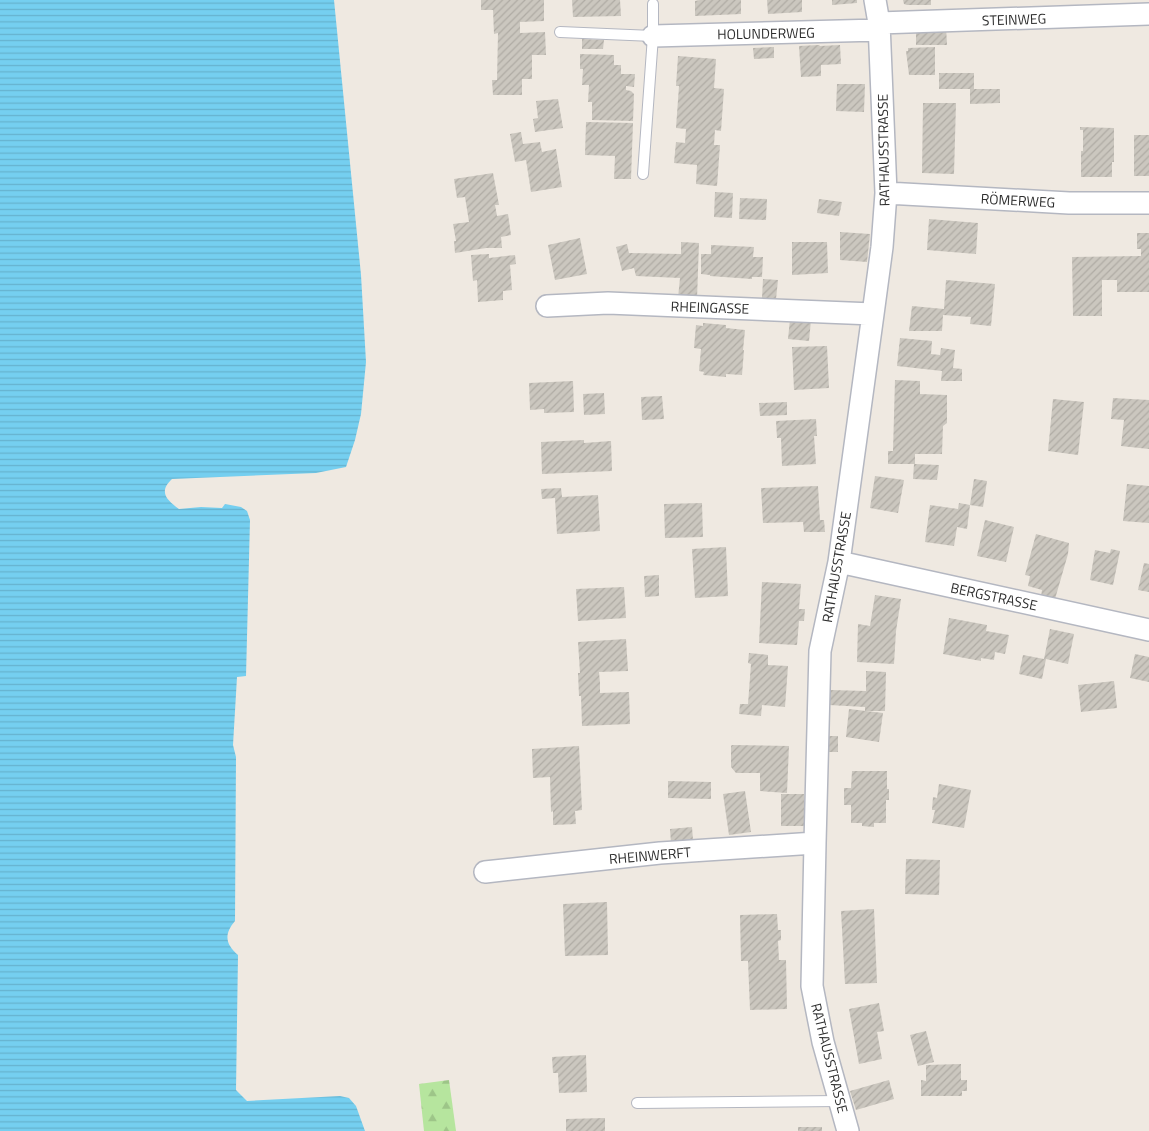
<svg xmlns="http://www.w3.org/2000/svg" width="1149" height="1131" font-family="'Titillium Web',sans-serif">
<defs>
<pattern id="forest-firs" width="22" height="20" patternUnits="userSpaceOnUse" patternTransform="scale(1.25)"><rect width="22" height="20" fill="#b6e59e"/><path d="M5 1l3.5 6h-7zM16 11l3.5 6h-7z" fill="#9dc588"/></pattern>
<pattern id="water-rules" width="6" height="5" patternUnits="userSpaceOnUse" patternTransform="scale(1.25)"><rect width="6" height="5" fill="#75cff0"/><path d="M0 2.5h6" fill="none" stroke="#66b2ce"/></pattern>
<pattern id="building-hatch" width="6" height="6" patternUnits="userSpaceOnUse" patternTransform="scale(1.25)"><rect width="6" height="6" fill="#cbc7bf"/><path d="M-1 1l2-2M0 6l6-6M5 7l2-2" fill="none" stroke="#afaba4"/></pattern>
</defs>
<rect width="100%" height="100%" fill="#efe9e1"/>
<!-- forest -->
<path fill="url(#forest-firs)" d="M449,1080L456,1131H424L419,1084Z"/>
<!-- water -->
<path fill="url(#water-rules)" d="M0,0H334L361,275L366,362L361,414L355,440L346,467L316,473L172,479C158,492 167,500 179,509L201,507L222,508L225,504L241,507L247,511L250,520L246,676L237,677L233,745L236,757L235,921C224,934 225,944 238,955L236,1090L247,1101L340,1096L349,1098L356,1106L365,1131H0Z"/>
<!-- building -->
<path fill="url(#building-hatch)" d="M481,0H544V21L520,22V33L545,32L546,55H532V79H522V95H493L492,80H497L498,33L494,34L493,10H481Z
M572,0H620L621,16L573,17Z
M700,0H741V14L695,16V1Z
M767,0H802V12L768,14Z
M832,0H857V3L832,5Z
M903,0H931V5H907L904,4Z
M916,26H946L947,45H916Z
M582,39L604,40L603,49H582Z
M819,45L820,46L840,45L841,64L821,65V76L801,77L799,46Z
M774,47V58L754,59L753,48Z
M935,47V75H909L906,51H908V48Z
M580,54L614,55V65H621V74H635L634,87L626,86V90L631,91L634,94L633,121L592,120V102H588L589,85H582L583,69H580Z
M678,56L716,59L714,88L724,89L721,131L715,130L714,145H720L717,186L696,184L697,165L674,163L676,142L685,143L686,129L676,128L679,86H676Z
M939,73H974V89H1000V103L970,104V89H939Z
M837,84H865L864,112L836,111Z
M558,99L563,128L535,132L533,119L538,118L536,101Z
M923,103H956L954,174L922,173Z
M586,122L633,123L631,179H614L615,156L585,155Z
M1080,127L1114,128V162H1112V177H1081V151H1083V130H1080Z
M521,132L523,144L540,142L542,152L556,149L562,187L531,192L526,160L515,162L510,134Z
M1134,135H1149V176H1134Z
M493,173L499,205H495L497,216L508,214L511,235L501,237L502,248H486L455,253L454,241H456L453,224L469,222L465,197L457,198L454,179Z
M715,192L733,193L732,218L714,217Z
M740,198L767,199L766,220L739,219Z
M819,199L842,202L839,216L817,213Z
M929,219L978,223L976,254L927,250Z
M840,232L870,234L867,262L840,260Z
M1137,233H1149V292H1117V280H1102V316H1073L1072,257L1141,256V249H1137Z
M580,238L587,274L555,280L548,245Z
M681,242L699,243L697,299L678,298L680,278L636,276L634,268L622,271L616,247L627,244L629,253L681,254Z
M792,242H827L828,273L792,275Z
M711,245L754,247L753,257H763L762,277H752V279L710,276V275L701,274V254H711Z
M489,254V258L515,255L516,264L510,265L512,290L503,291V300L478,302L477,280L473,281L471,255Z
M763,279L778,280L776,299L762,298Z
M946,280L995,284L991,326L970,324L971,317L943,315L942,331H909L912,306L944,309Z
M790,319L811,320L809,341L788,339Z
M703,323L726,325V328L745,330L743,350H744L742,375L726,374V377L703,375L704,372L699,371L701,349L694,348L696,325L703,326Z
M900,338L932,341L931,354L940,355L941,348L955,350L953,368L962,369V381H941L942,371L897,366Z
M827,346L829,388L794,390L792,347Z
M895,380L920,381V394L947,395V423L943,426L942,454H915V464H888V451H893Z
M573,381L574,412L544,413V409L530,410L529,383Z
M604,393L605,414L584,415L583,394Z
M662,396L664,419L642,420L641,397Z
M1113,398L1149,400V449L1121,446L1124,420L1111,419Z
M1053,399L1084,402L1078,455L1048,451Z
M787,402V415L760,416L759,403Z
M816,419L817,436H814L816,464L782,466L781,438H777L776,421Z
M584,440V443L611,441L612,471L542,474L541,442Z
M914,464L939,465L937,480L913,479Z
M875,476L904,480L898,513L870,508Z
M974,479L987,481L983,507L970,505L967,529L957,527L954,546L925,542L930,505L958,509L959,503L970,505Z
M1127,484L1149,486V523L1123,521Z
M818,486L820,520H824L825,532H804L803,522L763,523L761,488Z
M561,488L562,497L598,495L600,531L557,534L555,498L542,499L541,489Z
M702,503L703,537L665,538L664,504Z
M985,520L1014,527L1006,562L977,556Z
M1036,534L1069,543L1068,554L1055,599L1041,596L1042,590L1028,586L1030,576L1025,575Z
M726,547L728,596L695,598L692,549Z
M1111,549L1120,551L1113,585L1090,580L1095,550L1110,553Z
M1144,563L1149,564V592L1138,590Z
M659,575V596L645,597L644,576Z
M762,582L801,584L799,609H805L804,621H799L797,645L759,643Z
M624,587L626,618L578,621L576,589Z
M875,595L901,599L896,631L894,664L857,662L858,624L870,626Z
M949,618L987,625L986,631L1009,635L1005,654L995,652L994,660L981,658V661L943,654Z
M1050,629L1074,634L1068,664L1046,659L1042,679L1019,674L1023,655L1044,659Z
M626,639L628,671L599,672L600,683V693L629,692L630,724L582,726L581,696H579L578,673H580L578,642Z
M749,653L768,655V665L788,666L785,707L762,705L761,716L739,714L740,704H748L751,664L748,663Z
M1135,654L1149,657V682L1130,678Z
M866,671L886,672L885,711H865V707L829,705L830,690L866,691Z
M1114,681L1117,708L1081,712L1078,685Z
M849,709L883,713L879,742L846,737Z
M827,736H838V752H826Z
M732,745L789,746L787,793L760,791V773H736L731,767V746Z
M579,746L582,810L575,811L576,824L553,825V811L551,812L550,777L533,778L532,749Z
M852,771H887V789H889V800H886V823H874V827L862,826V823H851V805H844V788H851Z
M668,781L711,782V799L668,798Z
M939,784L971,790L964,828L932,823L935,810H932L933,797L937,798Z
M745,791L751,832L729,835L723,794Z
M781,794H804V826H781Z
M692,827L693,840L671,843L670,829Z
M906,859L940,860L939,895L905,894Z
M607,902L608,955L565,956L563,904Z
M874,909L877,983L845,984L841,911Z
M777,914L778,930H781V940L778,941L779,960H786L787,1009L750,1010L748,961H741L740,915Z
M879,1003L884,1031L877,1032L882,1059L859,1064L849,1009Z
M926,1031L934,1062L918,1066L910,1035Z
M586,1055L587,1092L559,1093L558,1073H553L552,1057Z
M961,1064V1080H967V1091H962V1096H921V1080L926,1081V1065Z
M889,1080L894,1099L856,1110L850,1091Z
M605,1118V1131H566V1119Z
M798,1127H822V1131H798Z"/>
<g fill="none" stroke-linecap="round" stroke-linejoin="round">
<!-- lane casing -->
<g stroke="#b4b7c1" stroke-width="12">
<path id="lane" d="M560,32L653,36
M643,174L653,36V4
M637,1103L840,1101"/>
</g>
<!-- street casing -->
<g stroke="#b4b7c1" stroke-width="24">
<path id="street" d="M879,23L1149,14
M653,36L879,30
M886,193L1069,203H1149
M547,306L608,303L873,314
M839,562L1149,630
M485,872L660,853L815,843
M848,1131L823,1042L812,986L815,843L820,651L839,562L873,314L882,247L886,193L879,23L875,0"/>
</g>
<!-- lane -->
<use href="#lane" stroke="#fff" stroke-width="10"/>
<!-- street -->
<use href="#street" stroke="#fff" stroke-width="21"/>
</g>
<g text-anchor="middle" dominant-baseline="central" stroke-width="4" stroke-linejoin="round" paint-order="stroke">
<!-- street labels -->
<g font-size="14" fill="#2e2e2e" stroke="#fff">
<text transform="translate(1014 19) rotate(-2)">STEINWEG</text>
<text transform="translate(766 33) rotate(-1)">HOLUNDERWEG</text>
<text transform="translate(883 150) rotate(-91)">RATHAUSSTRASSE</text>
<text transform="translate(1018 200) rotate(3)">RÖMERWEG</text>
<text transform="translate(710 307) rotate(2)">RHEINGASSE</text>
<text transform="translate(836 567) rotate(-80)">RATHAUSSTRASSE</text>
<text transform="translate(994 596) rotate(12)">BERGSTRASSE</text>
<text transform="translate(650 855) rotate(-5)">RHEINWERFT</text>
<text transform="translate(830 1058) rotate(76)">RATHAUSSTRASSE</text>
</g>
</g>
</svg>
